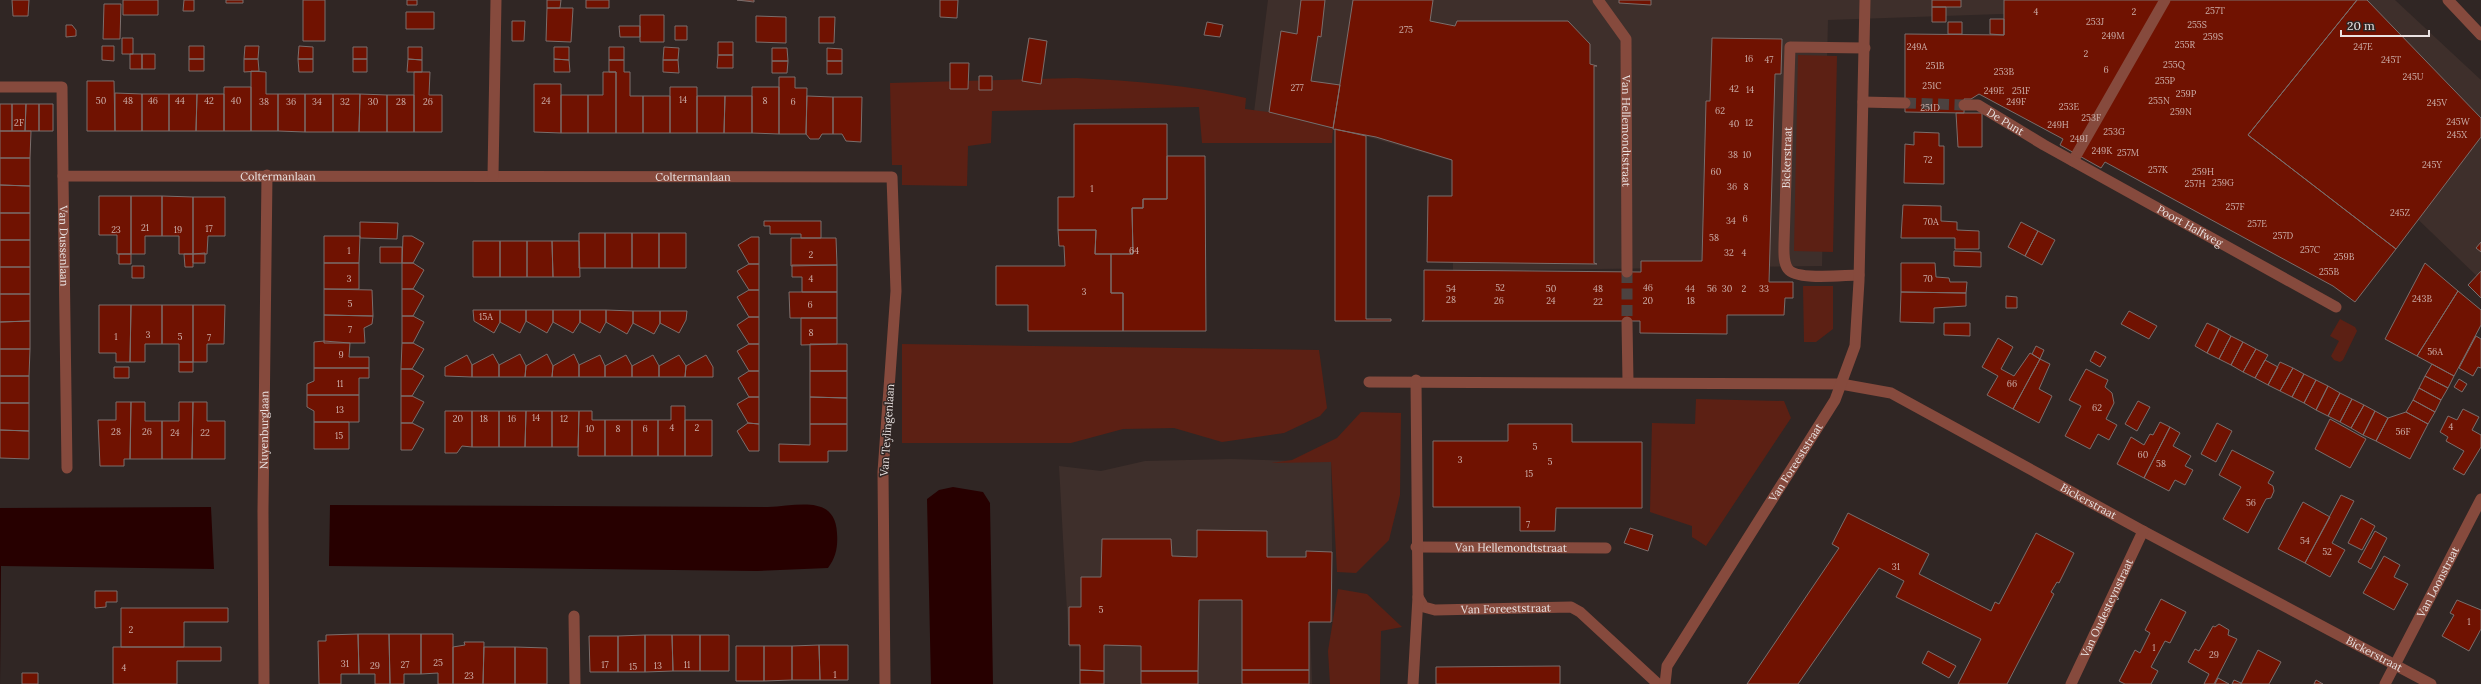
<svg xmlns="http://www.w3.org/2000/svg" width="2481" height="684" font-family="Lora,serif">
<rect width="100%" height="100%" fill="#302624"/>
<!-- built -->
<path fill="#3e2f2b" d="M1268,0H2395L2481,80V280L2222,31L2001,14L1828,20L1822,266L1453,271L1452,161L1365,136L1254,112Z
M1231,459L1331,462L1333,622H1310L1312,684H1080V647H1069L1059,466L1101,471L1145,461Z"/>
<!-- green -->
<path fill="#5c2014" d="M1798,55L1837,56L1833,252L1794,251Z
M1076,78C1134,81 1190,85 1246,98L1245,109L1268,112L1333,129L1332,143H1202L1199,107L992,111L991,143L968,146L967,186L902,185V165H892L890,83Z
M1803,286H1833V329L1816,342H1804Z
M2340,319L2355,327L2357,331L2343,360L2340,362L2334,360L2331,356L2339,341L2330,336Z
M902,344L1319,350L1327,408L1320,416L1284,433L1222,442L1174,428L1123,429L1071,443H902Z
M1696,399L1784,401L1791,418L1706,546L1692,537V526L1650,512L1652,423L1695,424Z
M1361,412L1401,413L1400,495L1389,540L1356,573L1337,572L1331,462L1271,463L1292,460L1337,438Z
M1338,589L1367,594L1402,627L1381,631L1380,684H1330L1328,651Z"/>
<!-- water -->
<path fill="#270000" d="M953,487L983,492L990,503L993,684H931L927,499L939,490Z
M330,505L768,507C797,506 835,494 837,533C838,547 836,557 828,568L757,571L329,566Z
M211,507L214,569L1,566L0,684V508Z"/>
<!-- building -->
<path fill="#701201" stroke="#7a6e6c" d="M12,0H29L28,16H13Z
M123,0H158V15H123Z
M184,0H194V11H183Z
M226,0H243V3H226Z
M303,0H325V41H303Z
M407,0H417V5H407Z
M547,0H561L560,8H547Z
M586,0H609V8H586Z
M737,0H754V2Z
M940,0H958L957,18L940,17Z
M1301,0H1325L1321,37L1318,36L1311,81L1340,85L1333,128L1269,112L1281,31L1297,34Z
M1353,0H1433L1430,21L1455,26L1457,21H1568L1590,44V64L1597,66H1594V263L1597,264L1427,262L1428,196H1452V160L1376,137L1333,129Z
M1619,0H1651V5L1619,3Z
M1932,0H1961V7H1932Z
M2004,0H2357L2248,135L2396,249L2355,302L2333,286L2105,162L2101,168L2060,145L2063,139L1979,94L1971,99H1964V113L1905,112V34L2004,35Z
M2357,0H2367L2481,118V137L2396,249L2248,135Z
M104,4H121L120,39H103Z
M1932,7H1946V22H1932Z
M547,8H573L571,42L546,41Z
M406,12H434V29H406Z
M640,15H664V42H640Z
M756,16L786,17V43L756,42Z
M819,17H835L834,43H819Z
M1990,19H2004V35L1990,34Z
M512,21H525L524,41H512Z
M1207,22L1223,25L1220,37L1204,35Z
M1948,22H1962V34H1948Z
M66,25H72L76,30V36L66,37Z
M619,26H640V37H620Z
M675,26H687V40H675Z
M122,38H133V54H122Z
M1029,38L1047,41L1041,84L1022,81Z
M1712,38L1782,39L1781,74H1775L1769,282H1793V298H1785L1784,315H1727V334L1640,333V321H1422L1424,320V270L1641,272V261H1702L1706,101H1710Z
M718,42H733V55H718Z
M102,46H114V61L102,60Z
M189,46H204V59H189Z
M245,46H259L258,59H244Z
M299,46L313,47V59H298Z
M353,47H367V59H353Z
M408,47H422V60L408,59Z
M554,47H569V60L554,59Z
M609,47H624V60H609Z
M664,47L679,48L678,60H663Z
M772,48H787L788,61H772Z
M827,48L842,49V61H827Z
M130,54H142V69H130Z
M142,54H155V69H142Z
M718,55H733V68H717Z
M189,59H204V71H189Z
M244,59H258L259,71L244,72Z
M298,59H313V72H299Z
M353,59H367V72H353Z
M408,59L422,60V72H407Z
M554,59L569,60L570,72H554Z
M609,60H624V72H630V96H643V133H616V72H609Z
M663,60H678L679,73L663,72Z
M772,61H788L787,73H772Z
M827,61H842V74H827Z
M950,63H969L968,89H950Z
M251,71L266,72V94H278V131H251Z
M414,72H430L429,95H442V132H414Z
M603,72H616V133H588V95H603Z
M979,76H992V90H979Z
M779,77H795V88H807L806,134H779Z
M87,81H114L115,131H87Z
M534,84H561V133L534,132Z
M224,87H251V131H224Z
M670,87H697V133H670Z
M752,87H779V134L752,133Z
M115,93L142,94V131H115Z
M142,94H169V131H142Z
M169,94H197L196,131H169Z
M197,94H224V131H196Z
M278,94H305V132L278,131Z
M305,94H333V132H305Z
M333,94H360L359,132H333Z
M360,94L387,95V132H359Z
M387,95H414V132H387Z
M561,95H588V133H561Z
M643,96H670V133H643Z
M697,96H725L724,133H697Z
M725,96H752V133H724Z
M807,96L833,97V134H822L819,139H810L806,134Z
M833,97H862L861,142L846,141L842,134H833Z
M0,104H12V131H0Z
M12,104H26L25,131H12Z
M26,104H39V131H25Z
M39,104H53V131H39Z
M1956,113H1982V147H1958Z
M1074,124H1167V199H1143V208H1132L1133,254H1095L1096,230H1058V197H1074Z
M1335,129L1366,136V319H1391V321H1335Z
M0,131H31L30,158H0Z
M1914,132L1939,133V146H1944V184L1904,183L1905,144L1914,145Z
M1167,156H1205L1206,331H1123V293H1111V254H1133L1132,208H1143V199H1167Z
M0,158H30V186L0,185Z
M0,185L30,186V213H0Z
M99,196H131V254H117V235H99Z
M131,196H162V236H145V254H131Z
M162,196L193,197V254H179V236H162Z
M193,197H225V236H208L207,254H193Z
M1903,205L1941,206V221L1957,222V230L1979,231V249H1955V238H1901Z
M0,213H30V240H0Z
M764,221H821V238H801V234H770V226H764Z
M360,222L398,223L397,239L360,238Z
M2021,222L2038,231L2025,256L2008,247Z
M1058,230H1096L1095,254H1111V293H1123V331H1028V305H996V266H1065L1064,246H1059Z
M2038,231L2055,240L2042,265L2025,256Z
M579,233H605V268H579Z
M605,233H632V268H605Z
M632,233H659V268H632Z
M659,233H686V268H659Z
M324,236H360L359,263H324Z
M403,236H412L424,243L413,263H402Z
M751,237H759V264H749L738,245Z
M791,238H836L837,265L791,266Z
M0,240H30V267H0Z
M473,241H500V277H473Z
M500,241H527V277H500Z
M527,241H552L553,277H527Z
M552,241H579L580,277H553Z
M2481,242V252L2476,248Z
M380,247H402V263H380Z
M1954,251L1981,252V267L1954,266Z
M205,253V263H193V254Z
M119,254H131V264H119Z
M184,254H193V267H185Z
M324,263H359V289H324Z
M402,263H413L424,270L413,289H402Z
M1901,263H1935L1936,277L1949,278L1950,282H1967L1966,293L1901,292Z
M2425,263L2458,291L2417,356L2385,339Z
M749,264H759V290H749L737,271Z
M792,265H837V292H802V277H792Z
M132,266H144V278H132Z
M0,267H30V294H0Z
M2481,271V298L2468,285Z
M324,289L372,290L373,316L324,315Z
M402,289H413L424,296L413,316H402Z
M749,290H759V317H749L737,297Z
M2458,291L2481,310V325L2454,376L2417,356Z
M789,292H837V318H790Z
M1901,292L1966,293V306L1934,308V323L1900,322Z
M0,294H30V321L0,322Z
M2006,296L2017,297V308H2006Z
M99,305H131L130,362H116V353H99Z
M131,305H162V344H145V362H130Z
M162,305H193V362H179V344H162Z
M193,305H225L224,344H207V362H193Z
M473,310H500V322L494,333L474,321Z
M500,310H526V321L520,333L500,322Z
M526,310H553V322L547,333L526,321Z
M553,310H580V322L573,333L553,322Z
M580,310H606V322L600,333L580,322Z
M606,310L633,311V323L627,334L606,322Z
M633,311H660V323L654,334L633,323Z
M660,311H687L686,320L679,333L660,323Z
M2129,311L2157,326L2149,339L2121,324Z
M324,315L373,316L372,324L364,328L365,343H324Z
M402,316H413L424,322L413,343H402Z
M749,317H759V344H749L737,325Z
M801,318H837V344L801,345Z
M30,321V349H0V322Z
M1944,323H1970V336L1944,335Z
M2207,323L2219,329L2207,353L2195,346Z
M2219,329L2231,336L2219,359L2207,353Z
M2231,336L2243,342L2231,365L2219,359Z
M2476,336L2481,339V368L2478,367L2473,376L2459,368Z
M1998,338L2013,347L2001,369L2014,376L2030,353L2040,359L2013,409L1987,395L1998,376L1982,367Z
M324,341L350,343L349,357H369V368H314V342Z
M2243,342L2256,349L2243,372L2231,365Z
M402,343H413L424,349L412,369H401Z
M749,344H759V371H749L737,351Z
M810,344H847V371H810Z
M2036,346L2044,350L2040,359L2032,354Z
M0,349H30L29,376H0Z
M2256,349L2268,355L2255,378L2243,372Z
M2095,351L2106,357L2100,367L2090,361Z
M493,354L499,365V377H472V365Z
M520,354L526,366L525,377H499V365Z
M547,354L553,366L552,377H525L526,366Z
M574,354L579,365V377H552L553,366Z
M467,355L472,365V377L445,376V367Z
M600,355L605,366V377H579V365Z
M626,355L632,366V377H605V366Z
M653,355L659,366V377H632V366Z
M679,355L686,366L685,377H659V366Z
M706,355L713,367V377H685L686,366Z
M2040,359L2050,364L2039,389L2052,396L2039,423L2013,409Z
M2265,360L2278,367L2268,385L2255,378Z
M179,362H193V372H179Z
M2280,362L2293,368L2280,391L2268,385Z
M2432,364L2454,376L2448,388L2425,376Z
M114,367H129V378H114Z
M314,368H369V378H359V395H307V384L314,381Z
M2293,368L2304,374L2292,397L2280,391Z
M401,369H412L424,376L412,396H401Z
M2086,369L2108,380L2105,387L2112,393L2114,403L2106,419L2117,425L2109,440L2098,434L2090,449L2065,436L2081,406L2069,400Z
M749,371H759V397H749L738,378Z
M810,371H847V398L810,397Z
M2304,374L2316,380L2304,403L2292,397Z
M0,376H29V403H0Z
M2425,376L2448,388L2441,400L2419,388Z
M2459,379L2467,384L2462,392L2454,387Z
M2316,380L2328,386L2316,410L2304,403Z
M2328,386L2340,393L2328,416L2316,410Z
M2419,388L2441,400L2435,412L2413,400Z
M2340,393L2352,399L2340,422L2328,416Z
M307,395H359V422H314V411L307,407Z
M401,396H412L424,402L412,423H401Z
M749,397H759V424L748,423L737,404Z
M810,397L847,398V424H810Z
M2352,399L2364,405L2351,428L2340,422Z
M2413,400L2435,412L2428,424L2406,412Z
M2138,401L2150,407L2137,431L2125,424Z
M116,402H131L130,459H124V466H100L98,420H116Z
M131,402H145V421H162V459H130Z
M179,402H193L192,459H162V421H179Z
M193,402H207V421H225V459H192Z
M0,403H29V431L0,430Z
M2364,405L2375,411L2363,435L2351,428Z
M671,406H685V456H658V420H671Z
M2463,409L2479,417L2472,430L2481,435V447L2464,475L2453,469L2464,451L2446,441L2448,437L2440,432L2448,416L2457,420Z
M445,411H472V447L462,446L457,453H445Z
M472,411H499V447H472Z
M499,411H526L525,447H499Z
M526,411H552V447H525Z
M552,411H579L578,447H552Z
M579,411H592V420H605V456H578Z
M2375,411L2388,418L2376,441L2363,435Z
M2406,412L2428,424L2410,459L2376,441L2388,418Z
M2330,419L2366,439L2350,468L2315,449Z
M605,420H632V456H605Z
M632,420H658V456H632Z
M685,420H712V456H685Z
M314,422H349V449H314Z
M2160,422L2170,427L2144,478L2117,464L2131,437L2144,445L2150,434L2153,435Z
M401,423H412L424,429L412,450H401Z
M748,423L759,424V451H749L737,431Z
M2217,423L2232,431L2216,462L2201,454Z
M810,424H847V451H828V462H779V444L810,445Z
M1508,424H1572V442H1642V508H1556L1555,531H1520V507H1433V441H1508Z
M2170,427L2180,433L2173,446L2191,456L2185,466L2193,470L2185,485L2175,480L2169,491L2144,478Z
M0,430L29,431V459L0,458Z
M2232,450L2274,472L2268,483L2273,486L2274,491L2271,498L2266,499L2248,533L2223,519L2241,487L2219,475Z
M2341,495L2354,501L2332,543L2345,550L2330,577L2305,563Z
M2303,502L2330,517L2305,563L2278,549Z
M1848,513L1929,554L1919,574L1991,611L1995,602L1999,604L2036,533L2074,553L2059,583L2057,582L2051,592L2054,594L2007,684H1958L1981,639L1896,597L1904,581L1879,568L1798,684H1747L1839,548L1832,544Z
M2361,518L2375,526L2362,550L2348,543Z
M1630,528L1653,535L1648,551L1624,543Z
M1197,530L1267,531V557H1306V551L1332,552L1331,622H1309V670H1242V600H1199L1198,671H1141V646L1104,645V671L1080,670V645H1069V607H1081V577H1101L1102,539H1171L1172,556L1197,557Z
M2375,531L2387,538L2371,569L2358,562Z
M2384,556L2400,565L2394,577L2408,584L2394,610L2363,593Z
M95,591H117V602H106V607L95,608Z
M2161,599L2186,612L2170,643L2165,641L2151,667L2158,671L2151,684H2125L2119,681L2135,650L2140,653L2150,633L2145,630Z
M2457,600L2481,610V629L2469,651L2442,636L2454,615L2450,613Z
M121,608H228V622H184V647H121Z
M2219,624L2229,630L2228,635L2237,639L2214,684H2204L2209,674L2188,662L2195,649L2199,651L2213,626L2215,627Z
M358,634H389L390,684H375V674H359Z
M358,634L359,674H341V684H319L318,641H326V635Z
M389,634H421V674H404V684H390Z
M421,634H453V684H438V673L421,674Z
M645,635H672L673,671L645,672Z
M645,635V672H618V636Z
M672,635H700V671H673Z
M700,635H729V671H700Z
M589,636H618V672H590Z
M464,642H484L483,684H453V647L465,645Z
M819,645H848V680H820Z
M819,645L820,680H792V646Z
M736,646H764V681H736Z
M764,646H792V680L764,681Z
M113,647H221V661H177V684H113Z
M484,647H515V684H483Z
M515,647L547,648V684H515Z
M2258,650L2281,662L2269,684H2241Z
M1928,651L1956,666L1949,678L1922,663Z
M1560,666V684H1436V667Z
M1080,670L1104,671V684H1080Z
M1242,670H1309V684H1242Z
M1141,671H1198V684H1141Z
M22,673H38V684H22Z
M2218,678L2229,684H2215Z
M2234,680L2241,683V684H2232Z
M2316,680L2323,684H2314Z"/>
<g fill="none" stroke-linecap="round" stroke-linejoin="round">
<!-- minor-tunnel -->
<path stroke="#4c4240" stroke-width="11" stroke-dasharray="11 5.5" stroke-linecap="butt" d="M1905,103L1964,105
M1627,272V322"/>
<!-- pedestrian -->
<g stroke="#864a3d" stroke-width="11">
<path d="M2073,161L2165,0"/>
<path id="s1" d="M63,176L67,468"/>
<path d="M574,616L575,684"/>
</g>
<!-- minor -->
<g stroke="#864a3d" stroke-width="11">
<path id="s2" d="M1598,0L1626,39L1627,272"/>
<path id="s3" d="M0,87H62L63,176L892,177L896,291L883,472L885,684"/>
<path d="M1863,102L1905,103"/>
<path id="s4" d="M1964,105H1978L2044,145L2336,307"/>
<path d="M493,176L496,0"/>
<path id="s5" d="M1859,275C1843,275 1797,281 1788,269C1783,262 1784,252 1784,244L1790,47L1865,48"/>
<path d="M1627,322L1628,382"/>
<path id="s6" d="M1369,382L1841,384L1891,393L2143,531L2431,684"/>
<path id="s7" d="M1416,547L1606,548"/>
<path id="s8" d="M1418,597L1424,607L1435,610L1571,607L1580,612L1658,684"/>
<path id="s9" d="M264,684L263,511L267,175"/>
<path d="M1413,684L1418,597L1416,380"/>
<path id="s10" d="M1665,684L1667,666L1835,400L1855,346L1859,281L1865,0"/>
<path id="s11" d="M2071,684L2143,531"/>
<path id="s12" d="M2385,684L2481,499"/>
</g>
<!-- tertiary -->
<path stroke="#864a3d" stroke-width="11" d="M2448,0L2481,35"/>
</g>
<g text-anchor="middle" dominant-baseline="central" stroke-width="3" stroke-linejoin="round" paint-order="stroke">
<!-- number labels -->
<g font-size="9" fill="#ccafaa">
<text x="2215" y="10">257T</text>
<text x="2036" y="11">4</text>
<text x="2134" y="11">2</text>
<text x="2095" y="21">253J</text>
<text x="2197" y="24">255S</text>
<text x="1406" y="29">275</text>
<text x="2113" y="35">249M</text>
<text x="2213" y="36">259S</text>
<text x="2185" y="44">255R</text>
<text x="1917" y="46">249A</text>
<text x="2363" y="46">247E</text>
<text x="2086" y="53">2</text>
<text x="1749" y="58">16</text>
<text x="1769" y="59">47</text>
<text x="2391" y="59">245T</text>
<text x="2174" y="64">255Q</text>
<text x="1935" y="65">251B</text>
<text x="2106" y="69">6</text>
<text x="2004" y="71">253B</text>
<text x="2413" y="76">245U</text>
<text x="2165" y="80">255P</text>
<text x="1932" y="85">251C</text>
<text x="1297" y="87">277</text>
<text x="1734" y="88">42</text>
<text x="1750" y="89">14</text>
<text x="1994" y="90">249E</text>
<text x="2021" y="90">251F</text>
<text x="2186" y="93">259P</text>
<text x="683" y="99">14</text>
<text x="101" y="100">50</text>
<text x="128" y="100">48</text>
<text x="153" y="100">46</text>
<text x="180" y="100">44</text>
<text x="209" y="100">42</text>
<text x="236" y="100">40</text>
<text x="546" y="100">24</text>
<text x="765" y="100">8</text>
<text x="2159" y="100">255N</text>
<text x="264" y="101">38</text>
<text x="291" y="101">36</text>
<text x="317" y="101">34</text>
<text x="345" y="101">32</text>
<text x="373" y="101">30</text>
<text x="401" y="101">28</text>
<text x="428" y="101">26</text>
<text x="793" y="101">6</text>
<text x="2016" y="101">249F</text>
<text x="2437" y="102">245V</text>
<text x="2069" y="106">253E</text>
<text x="1930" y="107">251D</text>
<text x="1720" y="110">62</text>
<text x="2181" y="111">259N</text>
<text x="2091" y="117">253F</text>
<text x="2458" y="121">245W</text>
<text x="19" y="122">2F</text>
<text x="1749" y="122">12</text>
<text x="1734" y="123">40</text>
<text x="2058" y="124">249H</text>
<text x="2114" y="131">253G</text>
<text x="2457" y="134">245X</text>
<text x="2079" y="138">249J</text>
<text x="2102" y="150">249K</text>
<text x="2128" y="152">257M</text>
<text x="1733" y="154">38</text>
<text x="1747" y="154">10</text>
<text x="1928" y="159">72</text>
<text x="2432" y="164">245Y</text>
<text x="2158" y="169">257K</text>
<text x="1716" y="171">60</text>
<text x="2203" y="171">259H</text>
<text x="2223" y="182">259G</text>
<text x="2195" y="183">257H</text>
<text x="1732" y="186">36</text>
<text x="1746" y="186">8</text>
<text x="1092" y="188">1</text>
<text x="2235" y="206">257F</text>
<text x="2400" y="212">245Z</text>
<text x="1745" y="218">6</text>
<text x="1731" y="220">34</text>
<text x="1931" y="221">70A</text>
<text x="2257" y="223">257E</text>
<text x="145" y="227">21</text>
<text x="209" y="228">17</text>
<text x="116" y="229">23</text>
<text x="178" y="229">19</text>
<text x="2283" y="235">257D</text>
<text x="1714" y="237">58</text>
<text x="2310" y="249">257C</text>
<text x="349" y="250">1</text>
<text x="1134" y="250">64</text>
<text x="1729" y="252">32</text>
<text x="1744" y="252">4</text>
<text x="811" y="254">2</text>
<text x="2344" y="256">259B</text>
<text x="2329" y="271">255B</text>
<text x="349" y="278">3</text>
<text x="811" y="278">4</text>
<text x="1928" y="278">70</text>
<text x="1500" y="287">52</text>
<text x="1648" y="287">46</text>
<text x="1451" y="288">54</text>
<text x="1551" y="288">50</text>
<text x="1598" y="288">48</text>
<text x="1690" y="288">44</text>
<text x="1712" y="288">56</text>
<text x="1727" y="288">30</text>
<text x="1744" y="288">2</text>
<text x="1764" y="288">33</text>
<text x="1084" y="291">3</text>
<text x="2422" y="298">243B</text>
<text x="1451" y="299">28</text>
<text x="1499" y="300">26</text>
<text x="1551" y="300">24</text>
<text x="1648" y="300">20</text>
<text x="1691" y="300">18</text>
<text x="1598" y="301">22</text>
<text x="350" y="303">5</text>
<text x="810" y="304">6</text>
<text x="486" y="316">15A</text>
<text x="350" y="329">7</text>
<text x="811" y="332">8</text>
<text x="148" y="334">3</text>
<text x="116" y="336">1</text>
<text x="180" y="336">5</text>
<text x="209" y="337">7</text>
<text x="2435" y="351">56A</text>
<text x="341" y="354">9</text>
<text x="340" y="383">11</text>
<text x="2012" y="383">66</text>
<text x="2097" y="407">62</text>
<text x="340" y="409">13</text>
<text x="536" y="417">14</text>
<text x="458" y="418">20</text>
<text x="484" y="418">18</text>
<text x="512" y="418">16</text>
<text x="564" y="418">12</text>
<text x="2451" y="426">4</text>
<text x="672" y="427">4</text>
<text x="697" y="427">2</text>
<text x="590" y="428">10</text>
<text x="618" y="428">8</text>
<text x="645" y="428">6</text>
<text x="116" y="431">28</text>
<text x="147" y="431">26</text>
<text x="2403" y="431">56F</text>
<text x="175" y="432">24</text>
<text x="205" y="432">22</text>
<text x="339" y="435">15</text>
<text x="1535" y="446">5</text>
<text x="2143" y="454">60</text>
<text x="1460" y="459">3</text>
<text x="1550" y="461">5</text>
<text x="2161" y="463">58</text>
<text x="1529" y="473">15</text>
<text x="2251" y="502">56</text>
<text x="1528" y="524">7</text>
<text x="2305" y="540">54</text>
<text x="2327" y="551">52</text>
<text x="1896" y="566">31</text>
<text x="1101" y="609">5</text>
<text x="2469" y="621">1</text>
<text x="131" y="629">2</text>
<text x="2154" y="647">1</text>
<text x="2214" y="654">29</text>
<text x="438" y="662">25</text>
<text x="345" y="663">31</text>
<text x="405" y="664">27</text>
<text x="605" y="664">17</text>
<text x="687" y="664">11</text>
<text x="375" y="665">29</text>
<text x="658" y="665">13</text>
<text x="633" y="666">15</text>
<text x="124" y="667">4</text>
<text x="835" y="674">1</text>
<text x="469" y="675">23</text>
</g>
<!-- street labels -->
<g font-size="11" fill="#eae3e2" stroke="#302624">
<text stroke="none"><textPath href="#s4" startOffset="46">De Punt</textPath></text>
<text stroke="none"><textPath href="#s2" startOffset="140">Van Hellemondtstraat</textPath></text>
<text stroke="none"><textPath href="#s5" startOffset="185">Bickerstraat</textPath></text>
<text stroke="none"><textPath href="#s3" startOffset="366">Coltermanlaan</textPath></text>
<text stroke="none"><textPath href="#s3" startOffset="781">Coltermanlaan</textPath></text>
<text stroke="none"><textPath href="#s4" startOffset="258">Poort Halfweg</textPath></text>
<text stroke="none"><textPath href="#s1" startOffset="70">Van Dussenlaan</textPath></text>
<text stroke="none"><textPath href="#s9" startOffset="254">Nuyenburglaan</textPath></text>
<text transform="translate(887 430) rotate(-86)">Van Teylingenlaan</text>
<text stroke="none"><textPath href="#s10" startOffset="259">Van Foreeststraat</textPath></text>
<text stroke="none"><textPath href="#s6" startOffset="748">Bickerstraat</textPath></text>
<text stroke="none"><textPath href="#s7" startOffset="95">Van Hellemondtstraat</textPath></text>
<text stroke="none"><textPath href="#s12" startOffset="115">Van Loonstraat</textPath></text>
<text stroke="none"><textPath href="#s8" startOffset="94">Van Foreeststraat</textPath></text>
<text stroke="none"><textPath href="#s11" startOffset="84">Van Oudesteynstraat</textPath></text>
<text stroke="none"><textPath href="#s6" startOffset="1072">Bickerstraat</textPath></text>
</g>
</g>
<!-- scale -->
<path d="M2341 30v6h88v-6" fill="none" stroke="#eae3e2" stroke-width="2"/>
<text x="2347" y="30" font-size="12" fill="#eae3e2" stroke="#302624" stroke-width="3" paint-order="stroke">20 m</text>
</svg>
